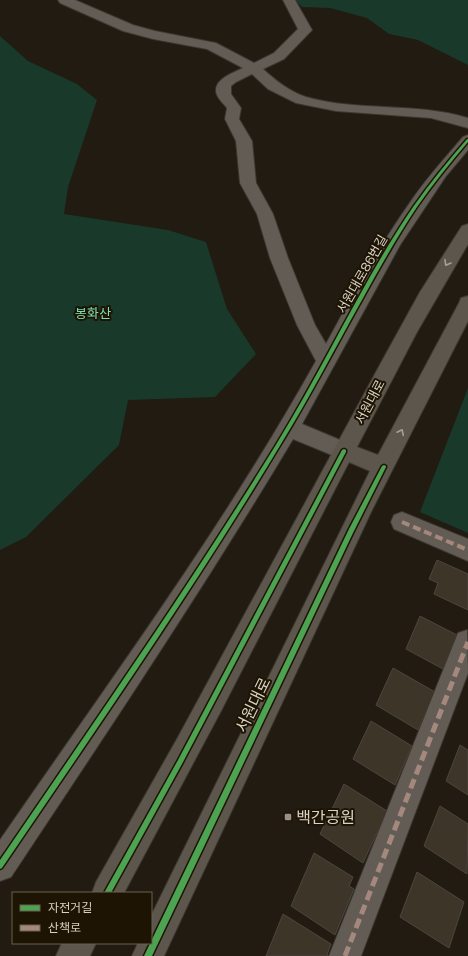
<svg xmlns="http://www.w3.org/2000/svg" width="468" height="956" font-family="'Space Grotesk','Noto Sans KR',sans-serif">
<rect width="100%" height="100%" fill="#211b11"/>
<!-- green -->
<path fill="#19392a" d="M295,0H468V65L418,40L389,34L367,18L330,8L302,7Z
M0,36L28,61L77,84L97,100L68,187L64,214L168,230L206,242L227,309L256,354L215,397L128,400L119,445L26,537L0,550Z
M468,388V533L420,512Z"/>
<!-- building -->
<path fill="#3d3528" stroke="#4c463f" d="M437,560L468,574V610L434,594L438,583L429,579Z
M420,616L457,635L443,669L406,649Z
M393,668L435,692L418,730L376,705Z
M371,721L412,746L395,785L353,759Z
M460,745L468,750V795L446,781Z
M344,784L387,811L363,863L320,834Z
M440,806L468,824L467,874L424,846Z
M314,853L353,877L349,886L354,889L335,935L291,906Z
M417,872L464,902L449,948L400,917Z
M283,914L331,944L327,955L329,956H266Z"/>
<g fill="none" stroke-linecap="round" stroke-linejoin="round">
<!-- street casing -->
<g stroke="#3c3730" stroke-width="2">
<path id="street" d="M58,0H75L133,25L155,31L216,43L254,63L274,53L298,29L283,0H295L312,30L284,59L263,69C275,80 290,92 306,97C359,112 416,102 468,118V128L431,118L336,111L296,103L268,89L252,74L236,82L231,86V94L241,108L239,119L252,141L256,183L273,214L288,258L315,325L326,344C352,296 378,248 409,204C425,180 444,159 463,137L468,135V150L446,176L400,245L302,424L352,445L355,451L352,457L344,460L293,439C204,588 107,732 11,877L0,881V840C108,683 223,528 316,361L297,325L270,258L257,214L240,183L236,141L225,119L227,108C224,104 219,100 217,95C211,80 233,73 243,68L207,49L153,39L123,31L60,3Z
M402,512L468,539V561L394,529L391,522L394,515Z
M467,630L468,673L361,956H329L458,633Z"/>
</g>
<!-- secondary casing -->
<g stroke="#3c3730" stroke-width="2">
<path id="secondary" d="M468,224V244L417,332L357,447L378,455L459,303L461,298L468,296V321L371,512L164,956H132L138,943H151V916L370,471L349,462L222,709L124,893H92L96,882L177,739L382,361L420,292L462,226Z
M62,943H96L90,956H56Z"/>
</g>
<!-- street -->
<use href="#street" fill="#625c55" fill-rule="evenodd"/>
<!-- secondary -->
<use href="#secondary" fill="#5d564c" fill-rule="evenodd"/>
<!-- quiet-far1 -->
<path stroke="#a5887d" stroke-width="4" stroke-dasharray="8 4" stroke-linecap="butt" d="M402,522L468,550"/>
<!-- quiet -->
<path stroke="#a5887d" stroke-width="5" stroke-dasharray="10 5" stroke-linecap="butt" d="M345,956L468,642"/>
<!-- cycleway casing -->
<g stroke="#1e1403" stroke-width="3">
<path id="cycleway" d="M467,139H468V142C450,163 433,184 417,207C397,237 379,269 362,300C335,348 310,397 281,444C194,589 97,728 2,868L0,869V860C94,722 190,585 277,443C325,365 362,282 413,207C430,183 448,161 467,139Z
M344,449L346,450V452L182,764L111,893H104L178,760L342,450Z
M384,465L386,466V467L353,533L152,956H144L349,529L382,466Z"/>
</g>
<!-- cycleway -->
<use href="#cycleway" fill="#4ca352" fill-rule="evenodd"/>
</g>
<!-- one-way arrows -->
<defs><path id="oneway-chevron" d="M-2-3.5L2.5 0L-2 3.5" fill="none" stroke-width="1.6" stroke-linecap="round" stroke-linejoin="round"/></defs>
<g stroke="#a7a095">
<use href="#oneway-chevron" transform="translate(447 263) rotate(120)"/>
<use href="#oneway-chevron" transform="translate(401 432) rotate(-64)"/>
</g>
<!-- markers -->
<rect fill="#989187" stroke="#1e1403" stroke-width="1.5" x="284" y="813" width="8" height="8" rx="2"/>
<g text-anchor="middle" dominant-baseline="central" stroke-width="4" stroke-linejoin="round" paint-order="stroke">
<!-- street labels -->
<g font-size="13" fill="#d8d1c6" stroke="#1e1403">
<text transform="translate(362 274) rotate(-60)">서원대로86번길</text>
<text transform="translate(370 402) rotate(-62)">서원대로</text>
</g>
<!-- park labels -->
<g font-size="13" fill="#79e1b2" stroke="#1e1403">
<text x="93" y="313">봉화산</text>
</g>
<!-- near-street labels -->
<g font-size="16" fill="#d8d1c6" stroke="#1e1403">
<text transform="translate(253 705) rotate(-64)">서원대로</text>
</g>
<!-- near-poi labels -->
<g font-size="16" fill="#d8d1c6" stroke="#1e1403" text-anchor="start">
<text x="296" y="817">백간공원</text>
</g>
</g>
<!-- legend -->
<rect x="12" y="892" width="140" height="52" fill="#1e1403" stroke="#686051"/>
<rect x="20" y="905" width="20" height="6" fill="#4ca352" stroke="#686051"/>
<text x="48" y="912" font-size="12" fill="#d8d1c6">자전거길</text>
<rect x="20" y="925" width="20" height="6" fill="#a5887d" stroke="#686051"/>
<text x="48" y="932" font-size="12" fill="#d8d1c6">산책로</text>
</svg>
